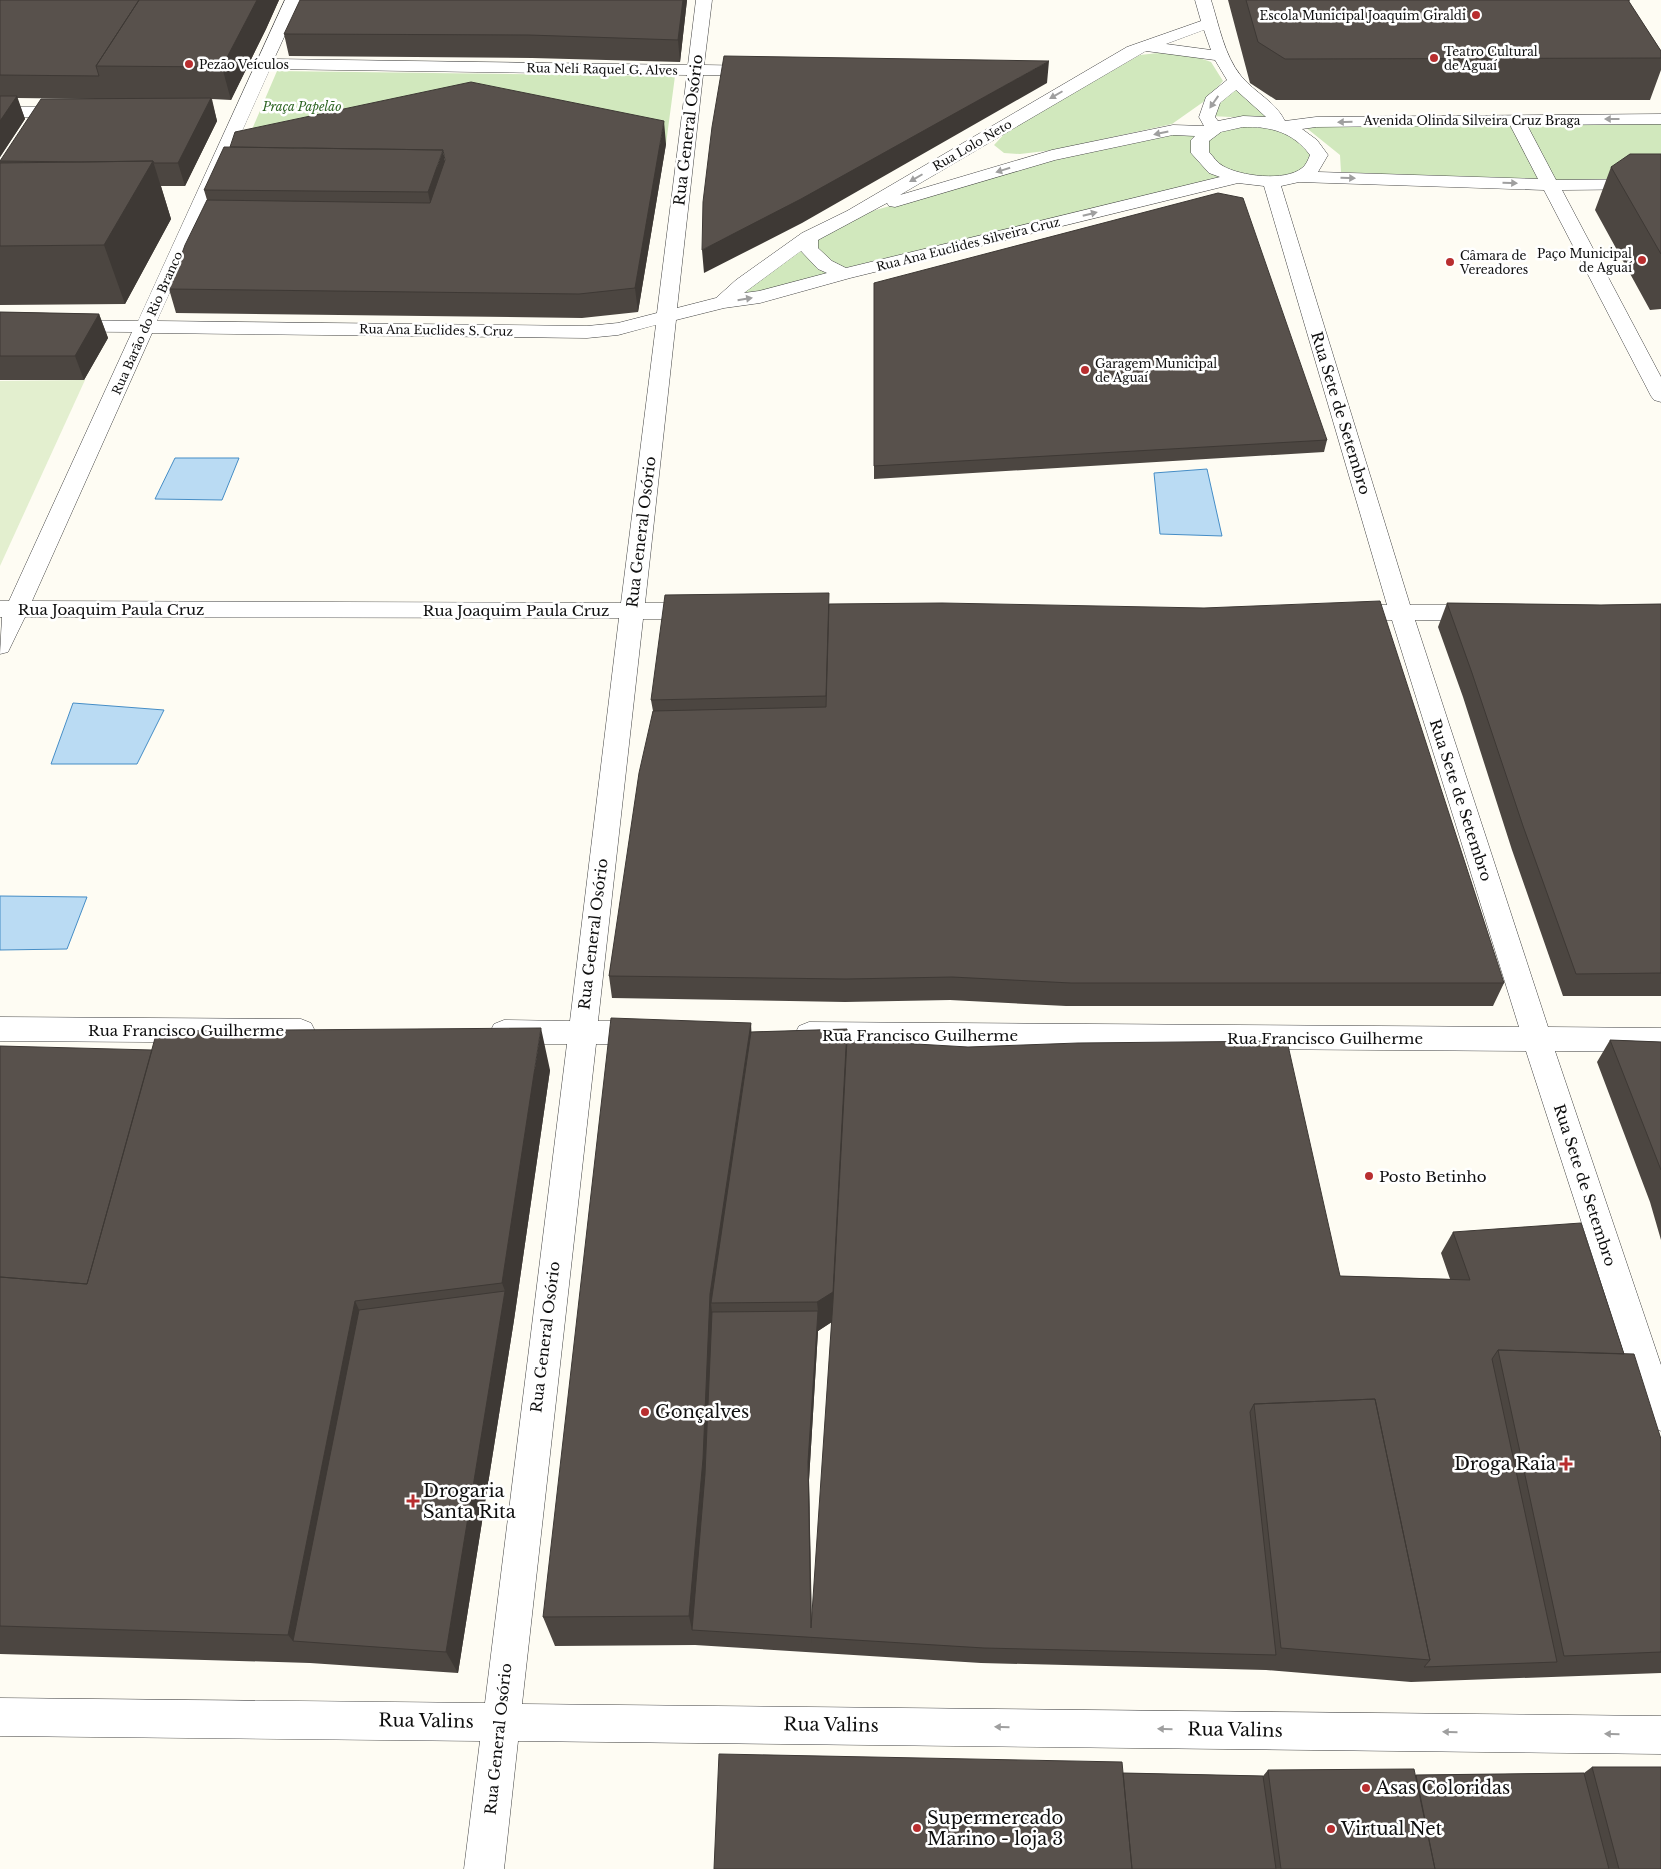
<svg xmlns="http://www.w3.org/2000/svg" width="1661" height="1869" font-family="'Libre Baskerville',serif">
<rect width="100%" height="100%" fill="#fefcf3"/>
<!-- green -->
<path fill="#d1e8bd" d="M1158,53L1191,55L1211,62L1223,81L1206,100L1172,124L1054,150L1020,154L1004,153L994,145L1010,128L1140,55Z
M277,71L675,76L666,144L241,155Z
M1238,87L1270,119L1211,116L1218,105Z
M1661,122V180L1549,182L1341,172L1340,155L1304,126Z
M1247,125L1273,127L1295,134L1315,155L1297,175C1262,177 1232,181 1205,154L1206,142L1223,129Z
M1191,131L1198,137L1225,178L841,269L818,254L814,237L855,216L1057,158Z
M809,237V249L844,274L723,302Z"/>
<!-- pitch -->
<path fill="#e3efcf" d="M85,380L0,566V381Z"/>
<!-- water -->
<path fill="#badbf3" stroke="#458dc6" d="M175,458H239L222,500L155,499Z
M1207,469L1222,536L1160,534L1154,473Z
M73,703L164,710L137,764H51Z
M0,896L87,897L67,949L0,950Z"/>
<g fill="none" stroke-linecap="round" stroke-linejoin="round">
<!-- street casing -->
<g stroke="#424242" stroke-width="1">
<path id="street" d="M285,0H301L274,59L688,65L696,0H712L704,65L757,66L763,68L765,71L763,74L757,76L703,75L677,308L716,298L736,280L802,233L847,211L1127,47L1201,21L1195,0H1211C1219,25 1224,55 1241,76C1255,93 1275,101 1285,121L1316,117L1661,114V124L1527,125L1556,180L1661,179V189L1562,190L1661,377V402L1654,400L1651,396L1544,190L1299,182L1281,186L1410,605H1480L1488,608L1492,613L1488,618L1480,621L1415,620L1548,1027L1661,1028V1052L1555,1051L1661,1365V1431L1649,1426L1644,1415L1526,1051L809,1046L799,1042L795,1034L799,1026L809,1022L1519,1027L1392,620H1348L1340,617L1336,612L1340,607L1348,604L1387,605L1264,186L1238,183L850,278L760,303L724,308L676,320L645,603H700L708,606L712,611L708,616L700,619H643L598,1021H646L656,1025L660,1033L656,1041L646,1045L596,1044L522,1704L1661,1716V1754L518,1741L504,1869H464L480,1741L0,1736V1698L485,1703L567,1044H504L494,1040L490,1032L494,1024L504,1020L570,1021L619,618L25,617L8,652L0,654L2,617H0V601H9L132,332L0,331V319L138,321ZM1204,30L1211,50L1166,44ZM1146,51L1215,60L1227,80L1206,97L1199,117L1204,126L1173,125L1052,150L900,195ZM270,69L687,75L657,313L618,323L587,326L157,321ZM1236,90L1266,117L1243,116L1218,121L1215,117L1220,103ZM1510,125L1538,179L1318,172L1328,155L1317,140L1302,129L1316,127ZM1243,127C1270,126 1293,132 1310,155C1308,160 1306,165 1302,168C1285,182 1240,176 1223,166C1217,163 1213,156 1209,152V141L1221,132ZM1173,135L1195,136L1191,140V153L1209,173L1220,177L846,268L832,261L818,248V240L887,203L889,206L895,207L1055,160ZM801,251L818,269L827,273L759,291L744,293ZM656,325L621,603L32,601L152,333L587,338L618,335Z
M0,107H71L77,108L79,112L77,116L71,117H0Z
M0,1017L301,1019L311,1023L315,1031L311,1039L301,1043L0,1041Z"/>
</g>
<!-- street -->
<use href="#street" fill="#fff" fill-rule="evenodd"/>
</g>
<!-- wall -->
<path fill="#4c4641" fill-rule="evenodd" d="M0,0H279L266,29L231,100L212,99L217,121L185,186H161L171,219L125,304L0,305V161L97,99L17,98L25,119L0,157Z
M687,0L680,62L532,58L289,56L284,34Z
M1228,0H1630L1629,2L1661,51V70L1650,100H1276L1250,83Z
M666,144L638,312L582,318L176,313L169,289L207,200L204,190Z
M1661,154V309L1650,310L1595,210L1611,167Z
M874,283L1327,440L1324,452L874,479Z
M0,312L99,314L108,338L84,380H0Z
M1447,603L1601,605L1661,604V996H1563L1512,850L1463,697L1438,627Z
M829,604L1504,983L1493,1006H1066L950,1000L845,1002L612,998L609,976L653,711L651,700Z
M751,1023V1032L847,1029V1040L1340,1276L1450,1279L1441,1253L1453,1232L1624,1354L1661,1439V1673L1411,1682L1266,1670L981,1663L695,1645L555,1646L543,1617ZM832,1322L812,1626L809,1480L818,1331Z
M1610,1040L1661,1042V1240L1650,1202L1597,1062Z
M0,1046L550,1070L514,1320L458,1673L310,1663L0,1654Z
M1592,1767L1661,1869H714L1123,1773L1263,1776L1268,1770L1416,1775L1584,1773Z"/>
<!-- shaded-wall -->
<path fill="#3e3935" d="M257,0H279L266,29L231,100L222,67Z
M683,0H687L680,62L678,40Z
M1049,61L1047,83L802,223L704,273L702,250Z
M17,96L25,119L0,157V121Z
M211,98L217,121L185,186L178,163Z
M664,121L666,144L638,312L635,288Z
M443,150L449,183L435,226L428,192Z
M153,161L171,219L125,304L104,245Z
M99,314L108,338L84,380L75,356Z
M751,1023L753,1065L711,1303L714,1332L708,1492L692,1630L689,1616L710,1294Z
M541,1028L550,1070L514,1320L458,1673L446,1652L505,1291L502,1283Z
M847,1029L846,1062L833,1321L818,1331L809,1480L812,1643L808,1462L818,1311L817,1302Z
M355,1301L372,1338L293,1641L288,1635Z"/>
<!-- building -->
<path fill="#58514c" stroke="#3e3935" d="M0,0H139L96,66L99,76L0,75Z
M139,0H257L222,67L96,66Z
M300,0H683L678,40L529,35L284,34Z
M1246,0H1628L1661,51V58L1285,59L1258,42Z
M724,56L1049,61L801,199L702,250L703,202L712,127Z
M471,82L664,121L635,288L579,294L169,289L185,245L207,200L430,203L445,160L443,150L230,147L235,132Z
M0,96H17L0,121Z
M211,98L178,163H154L153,161L81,162L0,161L41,99Z
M224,147L443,150L428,192L204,190Z
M1630,154H1661V254L1611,167Z
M153,161L104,245L0,246V163Z
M1218,193L1243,198L1327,440L874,466V283Z
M0,312L99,314L75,356H0Z
M829,593L826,696L651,700L665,595Z
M1380,601L1504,983H1071L952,977L846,979L609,976L639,773L653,711L826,707L829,604L942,603L1204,608Z
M1447,603L1601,605L1661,604V973L1576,974L1523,826L1472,673Z
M611,1018L751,1023L710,1294L703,1459L689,1616L543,1617Z
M541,1028L502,1283L355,1301L288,1635L0,1626V1277L87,1284L157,1031Z
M847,1029L833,1292L817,1302L711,1303L751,1032Z
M847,1040L968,1047L1078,1043L1287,1041L1340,1276L1470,1280L1453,1232L1581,1223L1624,1354L1498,1350L1492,1359L1557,1662L1424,1667L1430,1660L1375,1399L1254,1404L1250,1412L1276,1655L984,1648L692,1630L705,1474L712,1312L818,1311L808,1462L811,1628L833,1301Z
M1610,1040L1661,1042V1170Z
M0,1046L152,1050L87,1284L0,1277Z
M505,1291L446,1652L293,1641L359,1310Z
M1498,1350L1634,1354L1661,1439V1652L1564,1656Z
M1375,1399L1430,1660L1281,1648L1254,1404Z
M719,1754L1122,1762L1132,1869H714Z
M1592,1767H1661V1869H1619Z
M1414,1769L1435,1869H1281L1268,1770Z
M1123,1773L1263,1776L1276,1869H1132Z
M1584,1773L1609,1869H1435L1416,1775Z"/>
<!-- one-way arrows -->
<defs><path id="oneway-solid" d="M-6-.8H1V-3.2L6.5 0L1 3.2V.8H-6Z" transform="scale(1.25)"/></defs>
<g fill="#9f9f9f">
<use href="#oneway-solid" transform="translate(1056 95) rotate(150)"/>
<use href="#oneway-solid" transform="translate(1214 102) rotate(125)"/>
<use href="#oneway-solid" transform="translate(1612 119) rotate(180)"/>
<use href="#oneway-solid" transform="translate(1345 122) rotate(179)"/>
<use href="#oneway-solid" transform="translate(1161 133) rotate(168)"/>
<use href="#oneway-solid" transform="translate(1003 170) rotate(163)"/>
<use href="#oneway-solid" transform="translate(916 178) rotate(150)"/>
<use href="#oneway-solid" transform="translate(1348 178) rotate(2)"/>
<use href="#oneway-solid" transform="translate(1510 183) rotate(2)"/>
<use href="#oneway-solid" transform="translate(1090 214) rotate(-14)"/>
<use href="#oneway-solid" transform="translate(745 299) rotate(-9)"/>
<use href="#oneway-solid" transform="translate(1002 1727) rotate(-179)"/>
<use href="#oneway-solid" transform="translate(1165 1729) rotate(-179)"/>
<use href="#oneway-solid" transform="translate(1450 1732) rotate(-179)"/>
<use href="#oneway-solid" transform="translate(1612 1734) rotate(-179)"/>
</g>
<!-- markers -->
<g fill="#b82e2f" stroke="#fff" stroke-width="2">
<circle cx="1476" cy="15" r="5"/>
<circle cx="1434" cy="58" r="5"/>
<circle cx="189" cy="64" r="5"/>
<circle cx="1642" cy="260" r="5"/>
<circle cx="1450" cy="262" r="5"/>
<circle cx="1085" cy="370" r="5"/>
<circle cx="1369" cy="1176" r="5"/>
<circle cx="645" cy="1412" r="5"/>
<path d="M1563.5 1456.5h5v5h5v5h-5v5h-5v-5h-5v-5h5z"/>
<path d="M410.5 1493.5h5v5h5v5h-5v5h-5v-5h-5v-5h5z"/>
<circle cx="1366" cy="1788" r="5"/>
<circle cx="917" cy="1828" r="5"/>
<circle cx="1331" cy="1829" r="5"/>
</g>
<g text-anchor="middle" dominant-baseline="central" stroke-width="5" stroke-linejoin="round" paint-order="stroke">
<!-- far-poi labels -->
<g font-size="12" fill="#0f0f0f" stroke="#fff" text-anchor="start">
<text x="1466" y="15" text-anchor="end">Escola Municipal Joaquim Giraldi</text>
<text x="1444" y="51">Teatro Cultural<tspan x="1444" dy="14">de Aguaí</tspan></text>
<text x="199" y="64">Pezão Veículos</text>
<text x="1632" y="253" text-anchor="end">Paço Municipal<tspan x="1632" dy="14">de Aguaí</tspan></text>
<text x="1460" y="255">Câmara de<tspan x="1460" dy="14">Vereadores</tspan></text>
<text x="1095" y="363">Garagem Municipal<tspan x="1095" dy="14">de Aguaí</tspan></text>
</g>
<!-- far-street labels -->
<g font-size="12" fill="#0f0f0f" stroke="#fff">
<text transform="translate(602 69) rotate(1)">Rua Neli Raquel G. Alves</text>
<text x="1472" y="120">Avenida Olinda Silveira Cruz Braga</text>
<text transform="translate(972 145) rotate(-30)">Rua Lolo Neto</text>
<text transform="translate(968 244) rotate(-14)">Rua Ana Euclides Silveira Cruz</text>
<text transform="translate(147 323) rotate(-66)">Rua Barão do Rio Branco</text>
<text transform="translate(436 330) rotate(1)">Rua Ana Euclides S. Cruz</text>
</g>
<!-- far-park labels -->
<g font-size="12" font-style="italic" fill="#2d6422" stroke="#fff">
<text x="302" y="106">Praça Papelão</text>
</g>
<!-- street labels -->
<g font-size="15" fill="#0f0f0f" stroke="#fff">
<text transform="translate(688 130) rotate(-83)">Rua General Osório</text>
<text transform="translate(1341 413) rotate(73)">Rua Sete de Setembro</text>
<text transform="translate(641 532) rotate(-83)">Rua General Osório</text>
<text x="111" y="609">Rua Joaquim Paula Cruz</text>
<text x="516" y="610">Rua Joaquim Paula Cruz</text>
<text transform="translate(1461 800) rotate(72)">Rua Sete de Setembro</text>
<text transform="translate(593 934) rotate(-83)">Rua General Osório</text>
<text x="186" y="1030">Rua Francisco Guilherme</text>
<text x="920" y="1035">Rua Francisco Guilherme</text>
<text x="1325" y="1038">Rua Francisco Guilherme</text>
<text transform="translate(1585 1185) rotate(72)">Rua Sete de Setembro</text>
<text transform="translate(545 1337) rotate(-83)">Rua General Osório</text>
<text transform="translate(498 1739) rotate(-84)">Rua General Osório</text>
</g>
<!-- poi labels -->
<g font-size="15" fill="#0f0f0f" stroke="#fff" text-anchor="start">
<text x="1379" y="1176">Posto Betinho</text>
</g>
<!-- near-poi labels -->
<g font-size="18" fill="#0f0f0f" stroke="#fff" text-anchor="start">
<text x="655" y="1412">Gonçalves</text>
<text x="1556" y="1464" text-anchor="end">Droga Raia</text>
<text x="423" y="1491">Drogaria<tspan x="423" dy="21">Santa Rita</tspan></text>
<text x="1376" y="1788">Asas Coloridas</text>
<text x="927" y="1818">Supermercado<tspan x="927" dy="21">Marino - loja 3</tspan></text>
<text x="1341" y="1829">Virtual Net</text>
</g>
<!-- near-street labels -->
<g font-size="18" fill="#0f0f0f" stroke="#fff">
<text transform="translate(426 1721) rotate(1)">Rua Valins</text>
<text transform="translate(831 1725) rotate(1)">Rua Valins</text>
<text transform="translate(1235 1730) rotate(1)">Rua Valins</text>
</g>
</g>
</svg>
